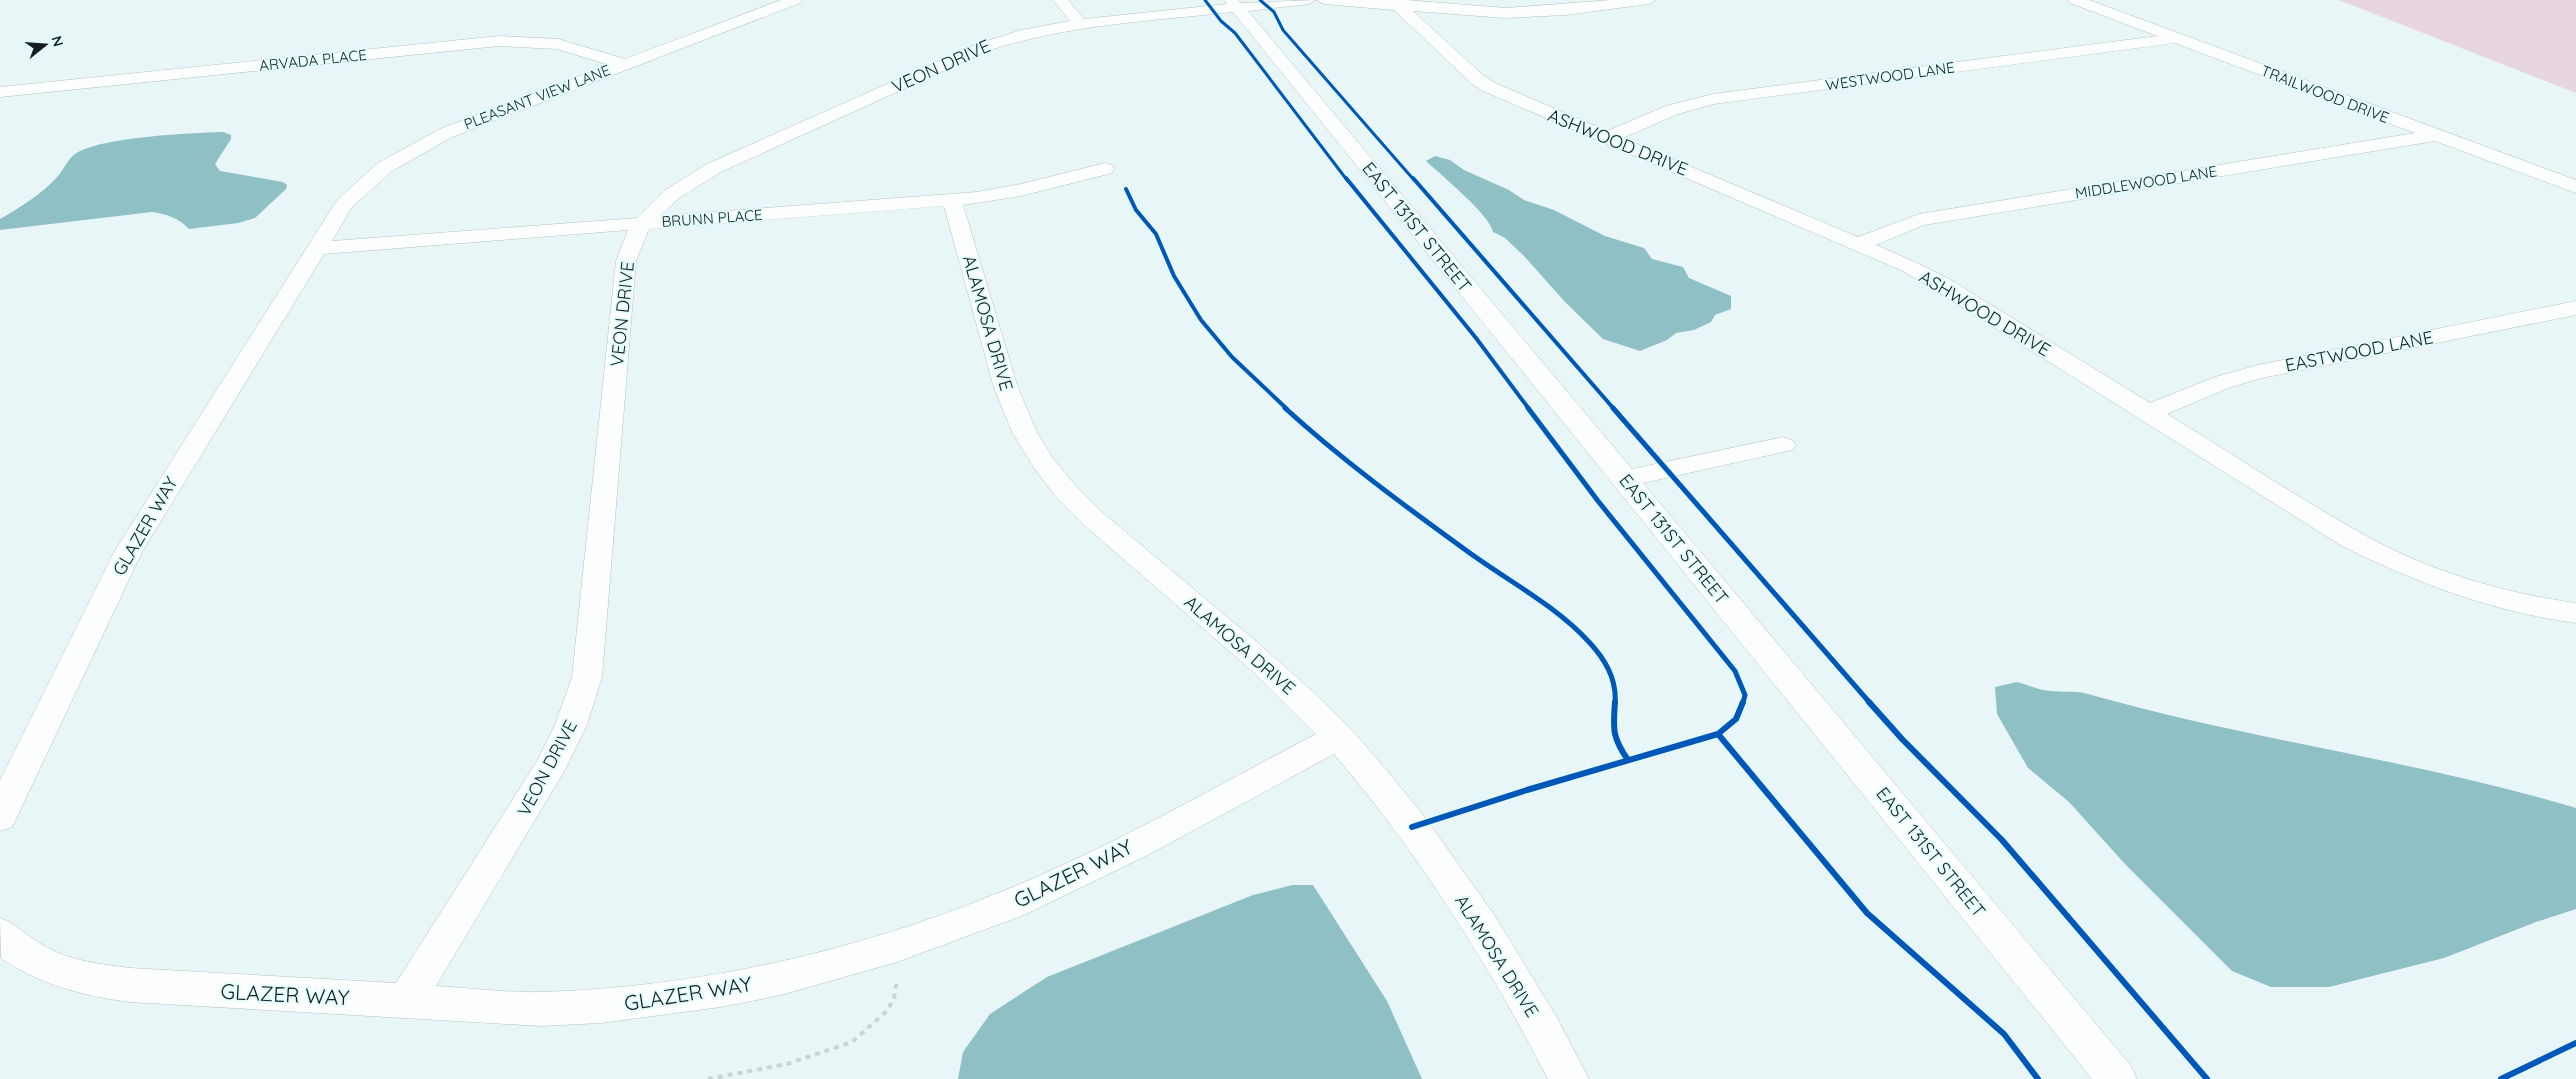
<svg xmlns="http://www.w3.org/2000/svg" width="2576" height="1079" font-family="Quicksand,sans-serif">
<rect width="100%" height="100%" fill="#e8f6f8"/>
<!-- green -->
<path fill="#e7d6e0" d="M2339,0H2576V93Z"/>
<!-- water -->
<path fill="#8fc0c5" d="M223,132L231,135V139L215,164L220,171L283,182L287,185L286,189L255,218L238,223L189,229C179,218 166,214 152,212L0,230V219C21,207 42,194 58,176C64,169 68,159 75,154C100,137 191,133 223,132Z
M1435,156L1450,160L1464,170L1509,190L1524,200L1554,210L1605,236L1644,248L1652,259L1683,267L1689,278L1731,296V309L1715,315L1711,322L1694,330L1676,333L1667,340L1640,351L1603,339L1566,303L1523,255L1505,238L1493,232C1490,215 1441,175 1426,161Z
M2017,682C2026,684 2034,688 2043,690C2057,693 2074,690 2088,694C2249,740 2416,760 2576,808V909L2536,922L2444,958L2329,987H2271L2232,971L2125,864L2069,802L2028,768L1997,714L1995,687Z
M1292,885H1313L1387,1001L1422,1079H958L963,1052L990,1014L1047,977L1253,895Z"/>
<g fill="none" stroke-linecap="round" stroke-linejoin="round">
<!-- minor casing -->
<g stroke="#b5c0c2" stroke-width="1">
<path id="minor" d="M781,0H802L800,3L452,137L392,171L352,207L332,241L637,218L665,190L707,164L975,45L1021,30L1070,21L1053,0H1068L1084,19L1227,4L1224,0H1239L1241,3L1316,0L1309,4L1248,11L1632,469L1783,437L1792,440L1796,445L1792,450L1643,483L2131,1066L2137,1079H2092L1233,12C1150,21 1066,25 987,51L721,172L679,198L660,216L977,192L1021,184L1105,163L1112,165L1114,169L1112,173L1021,196L963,205L1018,388L1037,432L1052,457L1076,486L1103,513L1251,637L1311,690L1350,728L1390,774L1427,820L1495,916L1556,1016L1589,1079H1548C1488,963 1419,854 1334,754L1148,855L1024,915L897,962L781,995L721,1007L601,1023L541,1026L130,1002C84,996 40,985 1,958L0,918C17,924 28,937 43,945C69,961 100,964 130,968L396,983L537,761L555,725L572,677L616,261L628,230L324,254L142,552L17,817L12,827L0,831V780L114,552L337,200L378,163L440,129L609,65L557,49L499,46L0,97V87L499,36L558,39L625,59ZM944,206L994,388L1012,432L1034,468L1057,498L1084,525L1250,669L1316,734C1211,789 1108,849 998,893C855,952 698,987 543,992C508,993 471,988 436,986L566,768L587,725L602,677L636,261L648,231L650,229Z
M1317,0H1406L1506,8L1611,0H1656L1649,4L1565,15L1506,18L1413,11L1484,76L1495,83L1607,131L1666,106L1713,94L2157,36L2070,3L2068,0H2089L2576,180V193L2435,141L1924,225L1876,245L1917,263L1949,279L2150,403L2215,377L2258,365L2576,301V315L2262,378L2231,387L2167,414C2231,453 2295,496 2361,533C2426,570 2502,593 2576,603V623C2493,612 2417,583 2342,546L1933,289L1903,271L1483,91L1472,84L1394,10L1324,4ZM2175,43L2415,133L1919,214L1858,237L1623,138L1678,114L1714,104Z"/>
</g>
<!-- path -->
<path stroke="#ced2d3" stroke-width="4" stroke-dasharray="5 5" stroke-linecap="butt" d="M708,1079L787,1064L852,1042L887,1011L894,998L897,980"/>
<!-- minor -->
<use href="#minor" fill="#fcfefe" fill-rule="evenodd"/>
<!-- cycleway-far3 casing -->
<g stroke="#e2fcfe" stroke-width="5">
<path id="cycleway-far3" d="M1205,0L1221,21L1235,33L1347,180
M1260,0L1274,12L1283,30L1414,180"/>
</g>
<!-- cycleway-far2 casing -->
<g stroke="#e2fcfe" stroke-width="6">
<path id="cycleway-far2" d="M1346,178L1476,338L1529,409
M1413,178L1614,409
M1126,189L1136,210L1156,234L1174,276L1201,320L1232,357L1287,409"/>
</g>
<!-- cycleway-far1 casing -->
<g stroke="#e2fcfe" stroke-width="8">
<path id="cycleway-far1" d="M1285,408C1342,460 1405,506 1467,551C1508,581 1555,605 1589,642C1605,659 1617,680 1615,703
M1528,408L1598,501L1735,671L1745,695L1743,703
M1613,408L1870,703"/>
</g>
<!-- cycleway casing -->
<g stroke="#e2fcfe" stroke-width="9">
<path id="cycleway" d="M1615,702C1613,729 1612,737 1628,760
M1869,702L1902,739L2002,840L2207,1079
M1718,734L1867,913L2004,1034L2038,1079
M1412,827L1527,790L1718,734L1736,719L1743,702
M2501,1079L2576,1043"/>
</g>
<!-- cycleway-far3 -->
<use href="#cycleway-far3" stroke="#0057b8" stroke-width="3"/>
<!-- cycleway-far2 -->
<use href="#cycleway-far2" stroke="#0057b8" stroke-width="4"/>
<!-- cycleway-far1 -->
<use href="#cycleway-far1" stroke="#0057b8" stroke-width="5"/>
<!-- cycleway -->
<use href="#cycleway" stroke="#0057b8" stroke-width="6"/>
</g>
<g text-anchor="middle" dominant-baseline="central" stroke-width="4" stroke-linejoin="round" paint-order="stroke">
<!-- far-street labels -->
<g font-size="15" fill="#151e1f" stroke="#e2fcfe">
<text transform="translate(313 60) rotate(-6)">ARVADA PLACE</text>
<text transform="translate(1890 76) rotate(-8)">WESTWOOD LANE</text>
<text transform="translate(2325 94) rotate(21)">TRAILWOOD DRIVE</text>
<text transform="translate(537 97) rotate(-21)">PLEASANT VIEW LANE</text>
<text transform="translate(2146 182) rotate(-9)">MIDDLEWOOD LANE</text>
<text transform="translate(712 218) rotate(-4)">BRUNN PLACE</text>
</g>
<!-- street labels -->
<g font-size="18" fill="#151e1f" stroke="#e2fcfe">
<text transform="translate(941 66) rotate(-24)">VEON DRIVE</text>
<text transform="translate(1618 142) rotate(22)">ASHWOOD DRIVE</text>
<text transform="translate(1417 227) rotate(51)">EAST 131ST STREET</text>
<text transform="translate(1985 313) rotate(31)">ASHWOOD DRIVE</text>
<text transform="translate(622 314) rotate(-84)">VEON DRIVE</text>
<text transform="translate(988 323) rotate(74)">ALAMOSA DRIVE</text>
<text transform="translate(2359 351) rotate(-11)">EASTWOOD LANE</text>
<text transform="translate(145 526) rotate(-60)">GLAZER WAY</text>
<text transform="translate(1674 539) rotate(51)">EAST 131ST STREET</text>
<text transform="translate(1240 645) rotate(41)">ALAMOSA DRIVE</text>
<text transform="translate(547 768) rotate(-62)">VEON DRIVE</text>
<text transform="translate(1931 852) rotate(51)">EAST 131ST STREET</text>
<text transform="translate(1497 956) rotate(58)">ALAMOSA DRIVE</text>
</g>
<!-- near-street labels -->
<g font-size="21" fill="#151e1f" stroke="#e2fcfe">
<text transform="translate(1073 873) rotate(-26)">GLAZER WAY</text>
<text transform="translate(688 993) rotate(-9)">GLAZER WAY</text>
<text transform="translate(285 994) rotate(3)">GLAZER WAY</text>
</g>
</g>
<!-- north arrow -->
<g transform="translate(45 45) rotate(73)" stroke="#e2fcfe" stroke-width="4" paint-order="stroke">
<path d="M0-4L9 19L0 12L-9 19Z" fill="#151e1f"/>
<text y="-8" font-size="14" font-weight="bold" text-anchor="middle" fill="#151e1f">N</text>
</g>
</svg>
